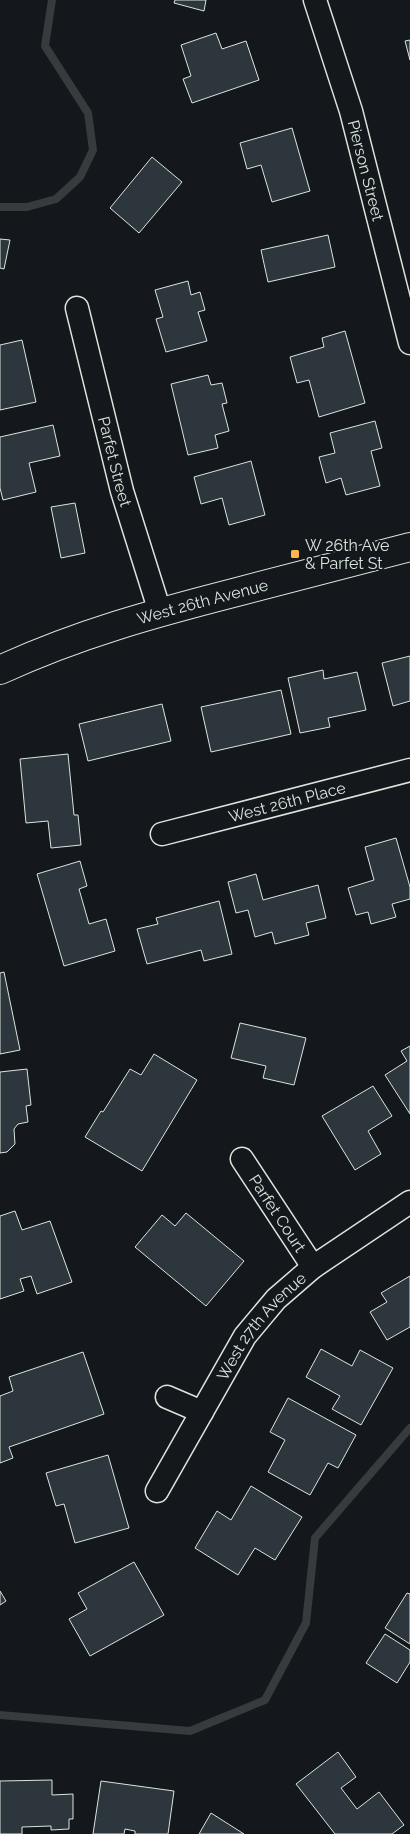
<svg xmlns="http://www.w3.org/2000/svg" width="410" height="1834" font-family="Raleway,sans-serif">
<rect width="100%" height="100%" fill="#14181c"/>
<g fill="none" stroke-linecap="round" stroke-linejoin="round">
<!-- stream -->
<path stroke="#363b3e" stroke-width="8" d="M0,207H27L56,199L80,177L93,150L88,113L45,46L52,0
M0,1715L190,1731L265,1700L306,1623L315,1538L410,1428"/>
</g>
<!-- building -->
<path fill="#2c363c" stroke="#d8e6dc" d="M175,0H206L204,11L174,3Z
M216,33L222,49L246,41L259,80L192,103L183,79L191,76L181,45Z
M410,40V60L405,41Z
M292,128L310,191L272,202L261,165L247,169L240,143Z
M152,157L182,182L139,233L110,208Z
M328,235L335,267L268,282L261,250Z
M0,239L10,240L4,269L0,268Z
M188,281L191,295L200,292L205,310L198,312L207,341L166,352L156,319L163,317L155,290Z
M345,331L365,403L319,417L309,380L297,383L290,357L324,347L322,338Z
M22,340L36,402L0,410V345Z
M208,375L211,385L222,383L227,403L222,404L229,431L215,435L218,448L188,455L171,384Z
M375,421L382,448L371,451L380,486L346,495L341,478L326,483L319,457L335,453L330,433Z
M53,425L60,456L29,463L36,492L3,500L0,488V437Z
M251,461L265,515L229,525L222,498L201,504L194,477Z
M75,503L85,553L61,558L51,507Z
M410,656V701L393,706L382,663Z
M323,670L324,679L357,672L366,710L328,718L330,727L300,733L288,678Z
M281,690L291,734L211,752L201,707Z
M162,704L171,741L88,761L79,724Z
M68,754L74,815H78L81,845L51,848L48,821L26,823L20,759Z
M396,838L410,887V899L392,904L396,917L371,924L368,912L356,915L348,888L374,880L365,847Z
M80,861L87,886L79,889L89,924L106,919L115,951L64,966L37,874Z
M256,874L263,900L318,885L326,918L306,923L309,935L275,944L272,932L255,937L248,910L236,913L228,882Z
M219,901L232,954L204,961L201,950L147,964L137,929L158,924L156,918Z
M4,972L20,1050L0,1054V973Z
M240,1023L306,1038L294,1085L263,1078L266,1066L231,1058Z
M410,1046V1114L385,1075L407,1061L401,1051Z
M154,1054L197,1080L142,1171L85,1137L101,1111L103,1112L130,1069L141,1075Z
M27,1069L31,1105L26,1106L28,1122L18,1124L14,1129L15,1144L7,1152L0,1153V1072Z
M373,1086L392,1116L368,1131L381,1154L355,1170L322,1116Z
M15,1211L22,1230L50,1221L72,1282L37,1294L31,1276L20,1279L24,1291L0,1299V1216Z
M186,1213L244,1261L206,1306L135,1247L162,1215L175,1226Z
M410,1276V1327L387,1340L370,1312L387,1302L381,1293Z
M321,1349L352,1366L360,1350L393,1368L361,1425L332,1409L340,1396L306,1377Z
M83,1352L104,1414L9,1447L13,1458L0,1463V1396L13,1391L9,1377Z
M288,1398L356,1435L338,1468L328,1463L310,1495L268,1472L285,1440L270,1432Z
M108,1455L129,1528L75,1543L64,1504L56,1506L46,1473Z
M251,1486L302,1517L275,1560L255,1548L238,1575L195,1548L217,1511L231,1520Z
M134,1562L164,1615L90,1656L69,1619L87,1609L78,1593Z
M0,1591L6,1601L0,1605Z
M407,1593L410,1594V1644L385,1628Z
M385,1634L410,1650V1662L397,1683L366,1663Z
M338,1752L356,1777L341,1788L357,1809L379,1792L404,1825L392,1834H335L296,1784Z
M52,1780V1795L73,1794V1819H69V1829L51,1830V1826L22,1827V1834H0V1781Z
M101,1781L174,1791L168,1834H135V1831L125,1829L124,1834H93Z
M211,1813L244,1834H199Z"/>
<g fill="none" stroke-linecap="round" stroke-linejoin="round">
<!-- minor casing -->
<g stroke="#d8e6dc" stroke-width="25">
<g id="minor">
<path id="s1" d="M315,0L351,111L410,343"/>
<path id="s2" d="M77,308L122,491L160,612"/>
<path id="s3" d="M162,834L410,770"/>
<path id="s4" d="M242,1159L313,1267"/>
<path d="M167,1397L202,1412"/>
<path id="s5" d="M157,1491L245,1336L276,1299L313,1267L410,1202"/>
</g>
</g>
<!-- tertiary casing -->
<g stroke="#d8e6dc" stroke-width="30">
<g id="tertiary">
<path id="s6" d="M0,670C78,634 155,613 237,592C295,577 352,562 410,547"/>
</g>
</g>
<!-- minor -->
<use href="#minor" stroke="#14181c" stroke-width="22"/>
<!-- tertiary -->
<use href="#tertiary" stroke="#14181c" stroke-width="28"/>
</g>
<!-- markers -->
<rect fill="#ffb74d" stroke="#14181c" stroke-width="2" x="290" y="549" width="10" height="10" rx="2.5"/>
<g text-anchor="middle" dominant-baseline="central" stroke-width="4" stroke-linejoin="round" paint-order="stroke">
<!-- street labels -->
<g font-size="16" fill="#d8e6dc" stroke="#14181c">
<text stroke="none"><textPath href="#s1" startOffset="178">Pierson Street</textPath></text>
<text stroke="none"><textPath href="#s2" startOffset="158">Parfet Street</textPath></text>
<text stroke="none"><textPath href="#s6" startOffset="214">West 26th Avenue</textPath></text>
<text stroke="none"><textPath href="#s3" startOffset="129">West 26th Place</textPath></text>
<text stroke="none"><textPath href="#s4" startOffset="65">Parfet Court</textPath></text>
<text stroke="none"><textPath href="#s5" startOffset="196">West 27th Avenue</textPath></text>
</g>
<!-- poi labels -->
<g font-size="16" fill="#d8e6dc" stroke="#14181c" text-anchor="start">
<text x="305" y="545">W 26th Ave<tspan x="305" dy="18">&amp; Parfet St</tspan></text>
</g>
</g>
</svg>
